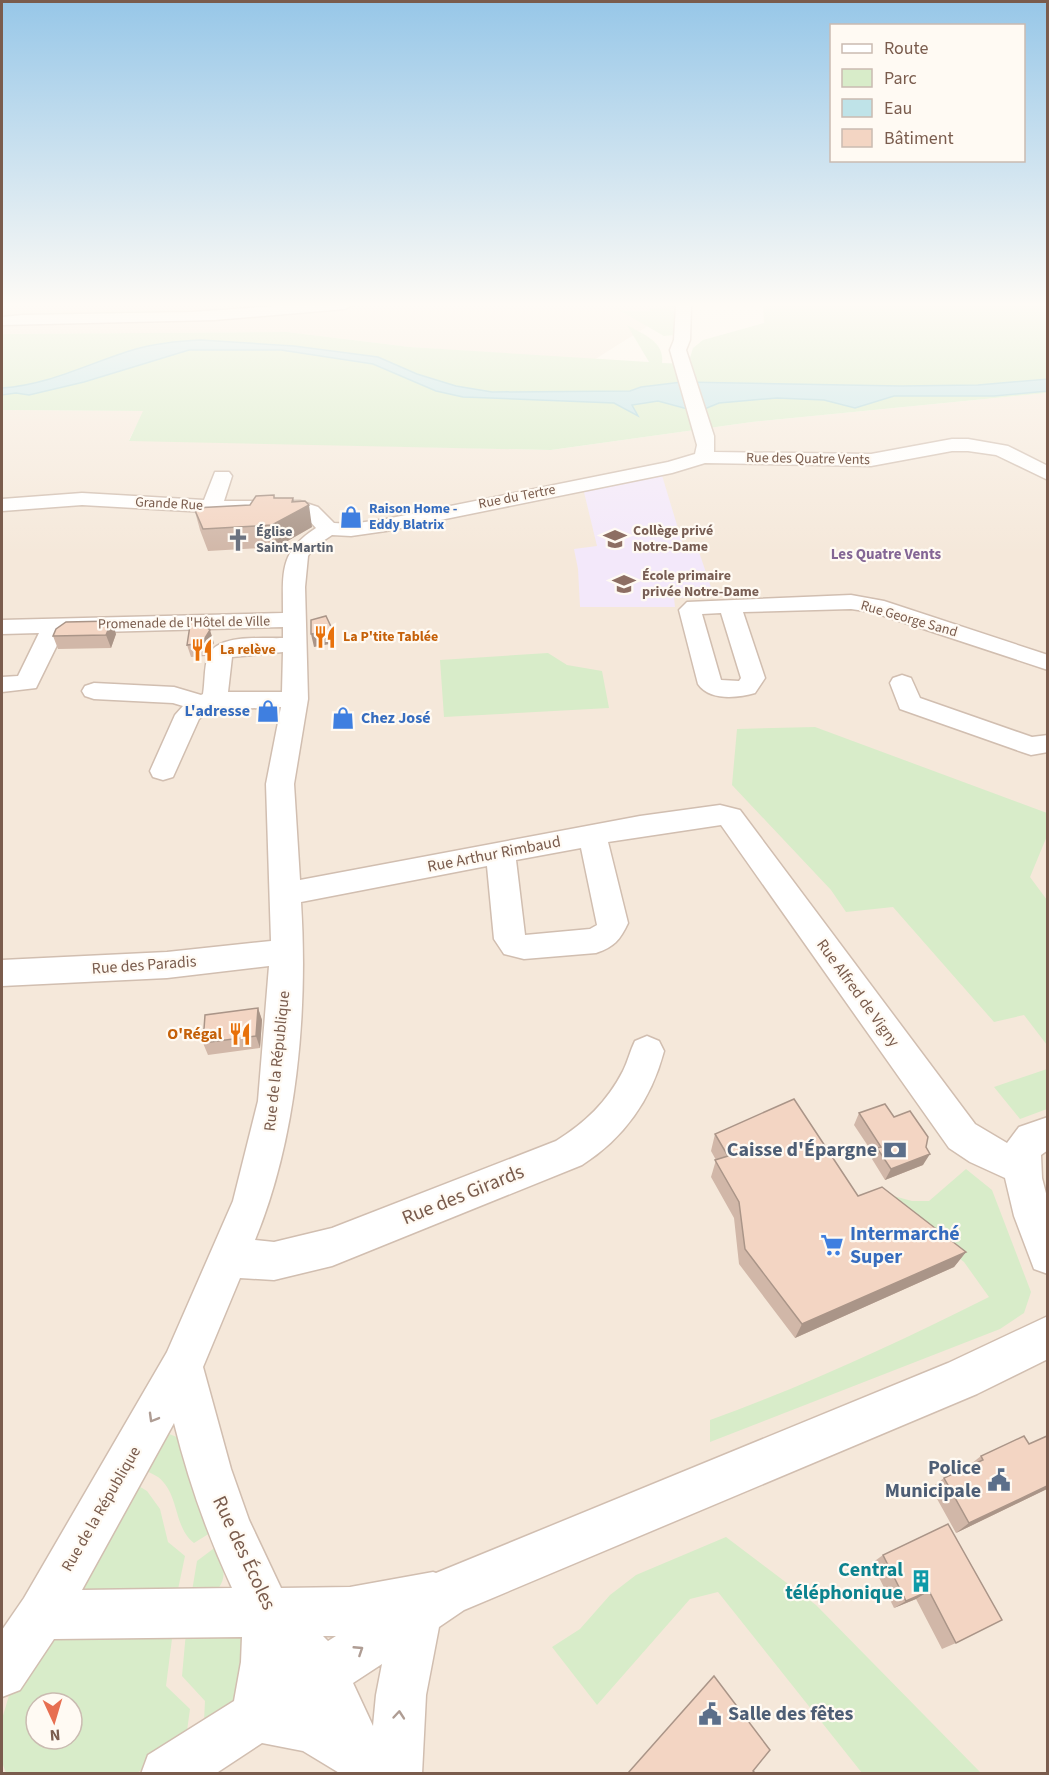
<svg xmlns="http://www.w3.org/2000/svg" width="1049" height="1775" font-family="'Source Sans 3',sans-serif">
<rect width="100%" height="100%" fill="#fdf6ec"/>
<!-- residential -->
<path fill="#f5e8da" fill-rule="evenodd" d="M2,305H681L594,360L410,347L287,332L2,334Z
M1047,393V1773L2,1774V410L144,411L129,440L551,450L752,422ZM36,1703H72V1739H36Z"/>
<!-- education -->
<path fill="#f3e8fa" d="M661,472L683,545L699,552L713,593L707,597L674,598L675,607H580L578,569L574,549L597,546L583,488Z"/>
<!-- green -->
<path fill="#d8ecc9" fill-rule="evenodd" d="M610,305L623,311H650L649,309L675,305L674,308L670,309L674,311V335L664,336Z
M763,305H1047V393L752,422L551,450L129,441L143,411L2,410V334L287,332L410,347L649,362L627,325C642,334 665,341 662,363L688,364L693,348L703,340L764,323Z
M548,653L567,665L602,671L609,708L444,717L440,660Z
M815,727L1047,813V836L1030,877L1047,900V1045L1024,1015L994,1022L893,907L846,912L831,890L732,785L737,729Z
M1047,1069V1109L1020,1119L994,1087Z
M966,1169L992,1190L1031,1292L1024,1313L1000,1329L710,1442V1420C807,1385 897,1343 989,1297L964,1262L879,1196V1192L912,1201H929Z
M169,1434L177,1437L185,1444L210,1533L194,1543C173,1527 180,1494 158,1477C152,1473 143,1470 137,1466L159,1437Z
M127,1479L147,1491L160,1509L168,1542L185,1556L177,1594H88L82,1585Z
M726,1537L816,1605L981,1773H862L718,1592L690,1599L597,1705L552,1647L580,1629L610,1595L636,1575Z
M217,1546C222,1562 229,1576 217,1590L192,1591L197,1561Z
M236,1630L248,1638L240,1699L204,1721L205,1701L182,1676L186,1632Z
M173,1631L166,1686L190,1709L186,1738L137,1773H6L2,1762V1719L10,1692L29,1661L57,1638ZM36,1703H72V1739H36Z"/>
<!-- water -->
<path fill="#bfe3e8" stroke="#a5d3da" stroke-width="1.5" d="M201,340L294,346L378,357L417,374L456,386L492,392L630,391L641,387L682,382L901,386L978,385L1048,379L1047,391L994,396H894L855,408L824,400L777,398L719,403L702,410L684,408L658,401L632,405L638,416L614,403L463,397L436,391L373,364L281,350H189L84,382L29,395L16,393L2,395V388C50,385 91,362 136,349C157,343 179,341 201,340Z"/>
<g fill="none" stroke-linecap="round" stroke-linejoin="round">
<!-- minor casing -->
<g stroke="#d1beb0" stroke-width="3">
<path id="minor" d="M290,305H352L345,309L214,320L2,325V317L23,315L193,312Z
M676,305H691L690,340L686,350L714,436V452L871,454L952,439H968L1008,446L1048,466V480L996,455L968,451H952L871,466L705,463L672,473L386,531L351,536L332,535L314,547L308,556L305,587L308,699L294,784L300,880L640,816L720,805L740,810L975,1124L1007,1143L1019,1127L1048,1117V1150L1041,1155L1042,1178L1048,1201V1274L1034,1269L1014,1216L1005,1178L970,1162L949,1148L721,825L608,842L628,923C620,940 614,947 596,953L524,959L504,954L494,939L487,866L301,902C308,1012 297,1138 255,1240L274,1242L332,1228L556,1141C585,1123 607,1102 623,1071C628,1061 630,1051 635,1041L647,1036L659,1041L664,1051C651,1100 624,1138 582,1165L332,1266L274,1280L240,1278L203,1367L231,1469L249,1520L281,1588L350,1587L433,1572L436,1573L948,1363L1048,1316V1359L977,1394L464,1610L439,1627L426,1695L422,1774H341L303,1751L262,1743L215,1774H141L148,1755L234,1701L241,1662L242,1637L54,1639L20,1690L2,1697V1630L24,1598L167,1352L233,1201L258,1101L269,966L167,978L2,986V960L167,952L271,941L266,784L281,707L234,709L217,706L211,709L199,719L173,777L163,780L153,777L150,771L175,715L183,706L173,703L94,699L85,696L82,691L85,686L94,683L174,687L201,695L203,694C205,682 204,667 208,656C218,633 262,639 283,638V627L63,633L36,688L2,692V677L18,676L39,633L2,634V620L283,613C283,572 279,552 316,528L304,515L298,513H224L82,505L2,511V499L82,493L204,500L215,472H229L232,476L224,501H300L318,507L334,523L351,524L386,519L668,462L695,454L697,445L670,350L674,340ZM283,652L282,692H228L232,657ZM581,848L597,925L590,929L525,935L516,860ZM174,1423C188,1480 207,1534 232,1588L82,1590ZM323,1636H336L328,1641ZM382,1664L376,1695L373,1726L353,1683Z
M851,595L884,601L1048,655V670L872,612L851,609L743,612L765,678L755,693C738,698 709,701 698,684L679,610L687,602ZM721,613L741,678L739,681L721,680L702,614Z
M902,675L911,678L920,698L1032,737L1048,735V752L1031,755L1022,752L900,709L890,683L893,678Z"/>
</g>
<!-- minor -->
<use href="#minor" fill="#fff" fill-rule="evenodd"/>
</g>
<!-- wall -->
<path fill="#d1b7a8" d="M275,498L294,501L312,527L277,547L208,551L200,530L194,508L250,505Z
M116,634L111,648L58,649L53,636Z
M214,643L206,656L191,657L187,645Z
M258,1008L262,1020L260,1048L208,1055L203,1043Z
M859,1113L894,1117L926,1147L923,1165L885,1180L872,1159L874,1155L854,1125Z
M715,1134L858,1196L966,1252L954,1267L795,1338L739,1264L734,1218L711,1177L716,1160L711,1151Z
M981,1456L1047,1489L956,1533L931,1488L944,1478L967,1467Z
M948,1524L956,1643L942,1649L916,1599L894,1608L872,1563L883,1555Z"/>
<!-- shaded-wall -->
<path fill="#aa9588" d="M293,498L296,512L309,505L312,527L277,547L272,525L292,502Z
M112,621L116,634L111,648L106,635Z
M210,630L214,643L206,656L202,643Z
M333,631L335,643L314,647L311,634Z
M258,1008L262,1020L260,1048L256,1036Z
M930,1154L923,1165L885,1180L891,1169Z
M966,1252L954,1267L795,1338L802,1324Z
M1047,1486V1489L956,1533L969,1523Z
M929,1591L916,1599L894,1608L906,1601Z"/>
<!-- building -->
<path fill="#f3d5c3" stroke="#aa9588" stroke-width="1.5" d="M274,495V498H293L292,502L305,501L309,505L272,525L203,529L194,508L250,505L256,496Z
M326,616L333,631L311,634V620Z
M191,619H196L210,630L202,643L187,645Z
M112,621L106,635L53,636L56,629L66,622Z
M258,1008L256,1036L203,1043L205,1015Z
M794,1099L858,1196L882,1187L966,1252L802,1324L745,1249L739,1202L715,1160L728,1156L715,1134Z
M885,1104L894,1117L910,1111L928,1137L926,1147L930,1154L891,1169L877,1148L881,1147L859,1113Z
M1024,1436L1029,1444L1047,1436V1486L969,1523L944,1478L983,1460L981,1456Z
M948,1524L1002,1620L956,1643L929,1591L906,1601L883,1555Z
M714,1676L770,1750L753,1771L755,1773H628Z"/>
<!-- one-way arrows -->
<defs><path id="oneway-chevron" d="M-2-3.5L2.5 0L-2 3.5" fill="none" stroke-width="1.6" stroke-linecap="round" stroke-linejoin="round" transform="scale(1.5)"/></defs>
<g stroke="#af9d94">
<use href="#oneway-chevron" transform="translate(153 1418) rotate(120)"/>
<use href="#oneway-chevron" transform="translate(359 1650) rotate(-33)"/>
<use href="#oneway-chevron" transform="translate(399 1715) rotate(-85)"/>
</g>
<!-- sky -->
<linearGradient id="sky" x2="0" y2="1"><stop stop-color="#97c7e8"/><stop offset="0.55" stop-color="#fefbf6"/><stop offset="1" stop-color="#fefbf6" stop-opacity="0"/></linearGradient>
<rect width="1049" height="554" fill="url(#sky)"/>
<!-- icons -->
<defs>
<g id="shop-bare" transform="scale(1.8)"><path d="M-5-2.5h2.3a2.7 3.5 0 0 1 5.4 0H5L5.5 6h-11ZM-1.5-2.5h3a1.5 2.3 0 0 0-3 0Z" fill="#3f7fe0" stroke="#fffaf3" stroke-width="2.5" paint-order="stroke"/></g>
<g id="school-bare" transform="scale(1.8)"><path d="M0-5L7-2L0 1L-7-2ZM-4 1L0 2.5L4 1V4Q0 6-4 4Z" fill="#8d6e63" stroke="#fffaf3" stroke-width="2.5" paint-order="stroke"/></g>
<g id="church-bare" transform="scale(1.8)"><path d="M-1.2-6h2.4v3.5h3.3v2.4h-3.3V6h-2.4V-.1h-3.3v-2.4h3.3Z" fill="#6b7280" stroke="#fffaf3" stroke-width="2.5" paint-order="stroke"/></g>
<g id="restaurant-bare" transform="scale(1.8)"><path d="M-5-6h1v4h1v-4h1v4h1v-4h1v5L-1.5 .5V6h-2V.5L-5-1ZM5-6V6H3V1.5H1.5Q1.5-4 5-6Z" fill="#e8710a" stroke="#fffaf3" stroke-width="2.5" paint-order="stroke"/></g>
<g id="bank-bare" transform="scale(1.8)"><path d="M-6-4H6V4H-6ZM0-2.3a2.3 2.3 0 1 0 0 4.6a2.3 2.3 0 1 0 0-4.6Z" fill="#5c6f8a" stroke="#fffaf3" stroke-width="2.5" paint-order="stroke"/></g>
<g id="supermarket-bare" transform="scale(1.8)"><path d="M-6-5.5h2.5l.6 2H6L4.5 2H-2.5L-4.4-4H-6ZM-1.5 3.2a1.3 1.3 0 1 0 .1 0ZM3 3.2a1.3 1.3 0 1 0 .1 0Z" fill="#3f7fe0" stroke="#fffaf3" stroke-width="2.5" paint-order="stroke"/></g>
<g id="civic-bare" transform="scale(1.8)"><path d="M-.6-6.5H3V-4.5H.6V-3L4-1V1h2V6H-6V1h2V-1L-.6-3ZM-1.2 2.5V6h2.4V2.5Z" fill="#5c6f8a" stroke="#fffaf3" stroke-width="2.5" paint-order="stroke"/></g>
<g id="building-bare" transform="scale(1.8)"><path d="M-4-6H4V6H1V3H-1V6H-4ZM-2.5-4.3h1.7v1.8h-1.7ZM.8-4.3h1.7v1.8H.8ZM-2.5-1h1.7V.8h-1.7ZM.8-1h1.7V.8H.8Z" fill="#0f9aa8" stroke="#fffaf3" stroke-width="2.5" paint-order="stroke"/></g>
</defs>
<g fill-rule="evenodd">
<use href="#shop-bare" x="351" y="517"/>
<use href="#school-bare" x="615" y="539"/>
<use href="#church-bare" x="238" y="540"/>
<use href="#school-bare" x="624" y="584"/>
<use href="#restaurant-bare" x="325" y="637"/>
<use href="#restaurant-bare" x="202" y="650"/>
<use href="#shop-bare" x="268" y="711"/>
<use href="#shop-bare" x="343" y="718"/>
<use href="#restaurant-bare" x="240" y="1034"/>
<use href="#bank-bare" x="895" y="1150"/>
<use href="#supermarket-bare" x="832" y="1245"/>
<use href="#civic-bare" x="999" y="1480"/>
<use href="#building-bare" x="921" y="1581"/>
<use href="#civic-bare" x="710" y="1714"/>
</g>
<g text-anchor="middle" dominant-baseline="central" stroke-width="4.5" stroke-linejoin="round" paint-order="stroke">
<!-- far-street labels -->
<g font-size="14" fill="#7a5c4d" stroke="#fffaf3">
<text transform="translate(808 459) rotate(1)">Rue des Quatre Vents</text>
<text transform="translate(517 497) rotate(-11)">Rue du Tertre</text>
<text transform="translate(169 504) rotate(3)">Grande Rue</text>
<text transform="translate(909 619) rotate(16)">Rue George Sand</text>
<text transform="translate(184 623) rotate(-1)">Promenade de l'Hôtel de Ville</text>
</g>
<!-- far-shop labels -->
<g font-size="14" font-weight="bold" fill="#366cbe" stroke="#fffaf3" text-anchor="start">
<text x="369" y="509">Raison Home -<tspan x="369" dy="16">Eddy Blatrix</tspan></text>
</g>
<!-- far-education labels -->
<g font-size="14" font-weight="bold" fill="#785e54" stroke="#fffaf3" text-anchor="start">
<text x="633" y="531">Collège privé<tspan x="633" dy="16">Notre-Dame</tspan></text>
<text x="642" y="576">École primaire<tspan x="642" dy="16">privée Notre-Dame</tspan></text>
</g>
<!-- far-worship labels -->
<g font-size="14" font-weight="bold" fill="#5b616d" stroke="#fffaf3" text-anchor="start">
<text x="256" y="532">Église<tspan x="256" dy="16">Saint-Martin</tspan></text>
</g>
<!-- far-food labels -->
<g font-size="14" font-weight="bold" fill="#c56008" stroke="#fffaf3" text-anchor="start">
<text x="343" y="637">La P'tite Tablée</text>
<text x="220" y="650">La relève</text>
</g>
<!-- far-neighbourhood labels -->
<g font-size="15" font-weight="bold" fill="#846695" stroke="#fffaf3">
<text x="886" y="554">Les Quatre Vents</text>
</g>
<!-- shop labels -->
<g font-size="16" font-weight="bold" fill="#366cbe" stroke="#fffaf3" text-anchor="end">
<text x="250" y="711">L'adresse</text>
<text x="361" y="718" text-anchor="start">Chez José</text>
</g>
<!-- street labels -->
<g font-size="16" fill="#7a5c4d" stroke="#fffaf3">
<text transform="translate(494 854) rotate(-11)">Rue Arthur Rimbaud</text>
<text transform="translate(144 965) rotate(-4)">Rue des Paradis</text>
<text transform="translate(858 993) rotate(54)">Rue Alfred de Vigny</text>
<text transform="translate(277 1061) rotate(-84)">Rue de la République</text>
<text transform="translate(101 1509) rotate(-60)">Rue de la République</text>
</g>
<!-- food labels -->
<g font-size="16" font-weight="bold" fill="#c56008" stroke="#fffaf3" text-anchor="end">
<text x="222" y="1034">O'Régal</text>
</g>
<!-- near-service labels -->
<g font-size="20" font-weight="bold" fill="#4e5e75" stroke="#fffaf3" text-anchor="end">
<text x="877" y="1150">Caisse d'Épargne</text>
<text x="981" y="1468">Police<tspan x="981" dy="23">Municipale</tspan></text>
<text x="728" y="1714" text-anchor="start">Salle des fêtes</text>
</g>
<!-- near-street labels -->
<g font-size="20" fill="#7a5c4d" stroke="#fffaf3">
<text transform="translate(463 1195) rotate(-22)">Rue des Girards</text>
<text transform="translate(244 1553) rotate(65)">Rue des Écoles</text>
</g>
<!-- near-shop labels -->
<g font-size="20" font-weight="bold" fill="#366cbe" stroke="#fffaf3" text-anchor="start">
<text x="850" y="1234">Intermarché<tspan x="850" dy="23">Super</tspan></text>
</g>
<!-- near-culture labels -->
<g font-size="20" font-weight="bold" fill="#0d838f" stroke="#fffaf3" text-anchor="end">
<text x="903" y="1570">Central<tspan x="903" dy="23">téléphonique</tspan></text>
</g>
</g>
<!-- border -->
<rect width="1049" height="1775" fill="none" stroke="#7a5c4d" stroke-width="6"/>
<!-- legend -->
<rect x="830" y="24" width="195" height="138" fill="#fffaf3" stroke="#cabbb1" stroke-width="1.5"/>
<rect x="842" y="44" width="30" height="9" fill="#ffffff" stroke="#cabbb1" stroke-width="1.5"/>
<text x="884" y="54" font-size="18" fill="#7a5c4d">Route</text>
<rect x="842" y="69" width="30" height="18" fill="#d8ecc9" stroke="#cabbb1" stroke-width="1.5"/>
<text x="884" y="84" font-size="18" fill="#7a5c4d">Parc</text>
<rect x="842" y="99" width="30" height="18" fill="#bfe3e8" stroke="#cabbb1" stroke-width="1.5"/>
<text x="884" y="114" font-size="18" fill="#7a5c4d">Eau</text>
<rect x="842" y="129" width="30" height="18" fill="#f3d5c3" stroke="#cabbb1" stroke-width="1.5"/>
<text x="884" y="144" font-size="18" fill="#7a5c4d">Bâtiment</text>
<!-- north arrow -->
<g transform="translate(54 1721) rotate(176)"><circle r="28" fill="#fffaf3" stroke="#cabbb1" stroke-width="1.5"/>
<path d="M0-4.5L10 22L0 15L-10 22Z" fill="#e76f51"/>
<text y="-9" font-size="16" font-weight="bold" text-anchor="middle" fill="#7a5c4d">N</text>
</g>
</svg>
